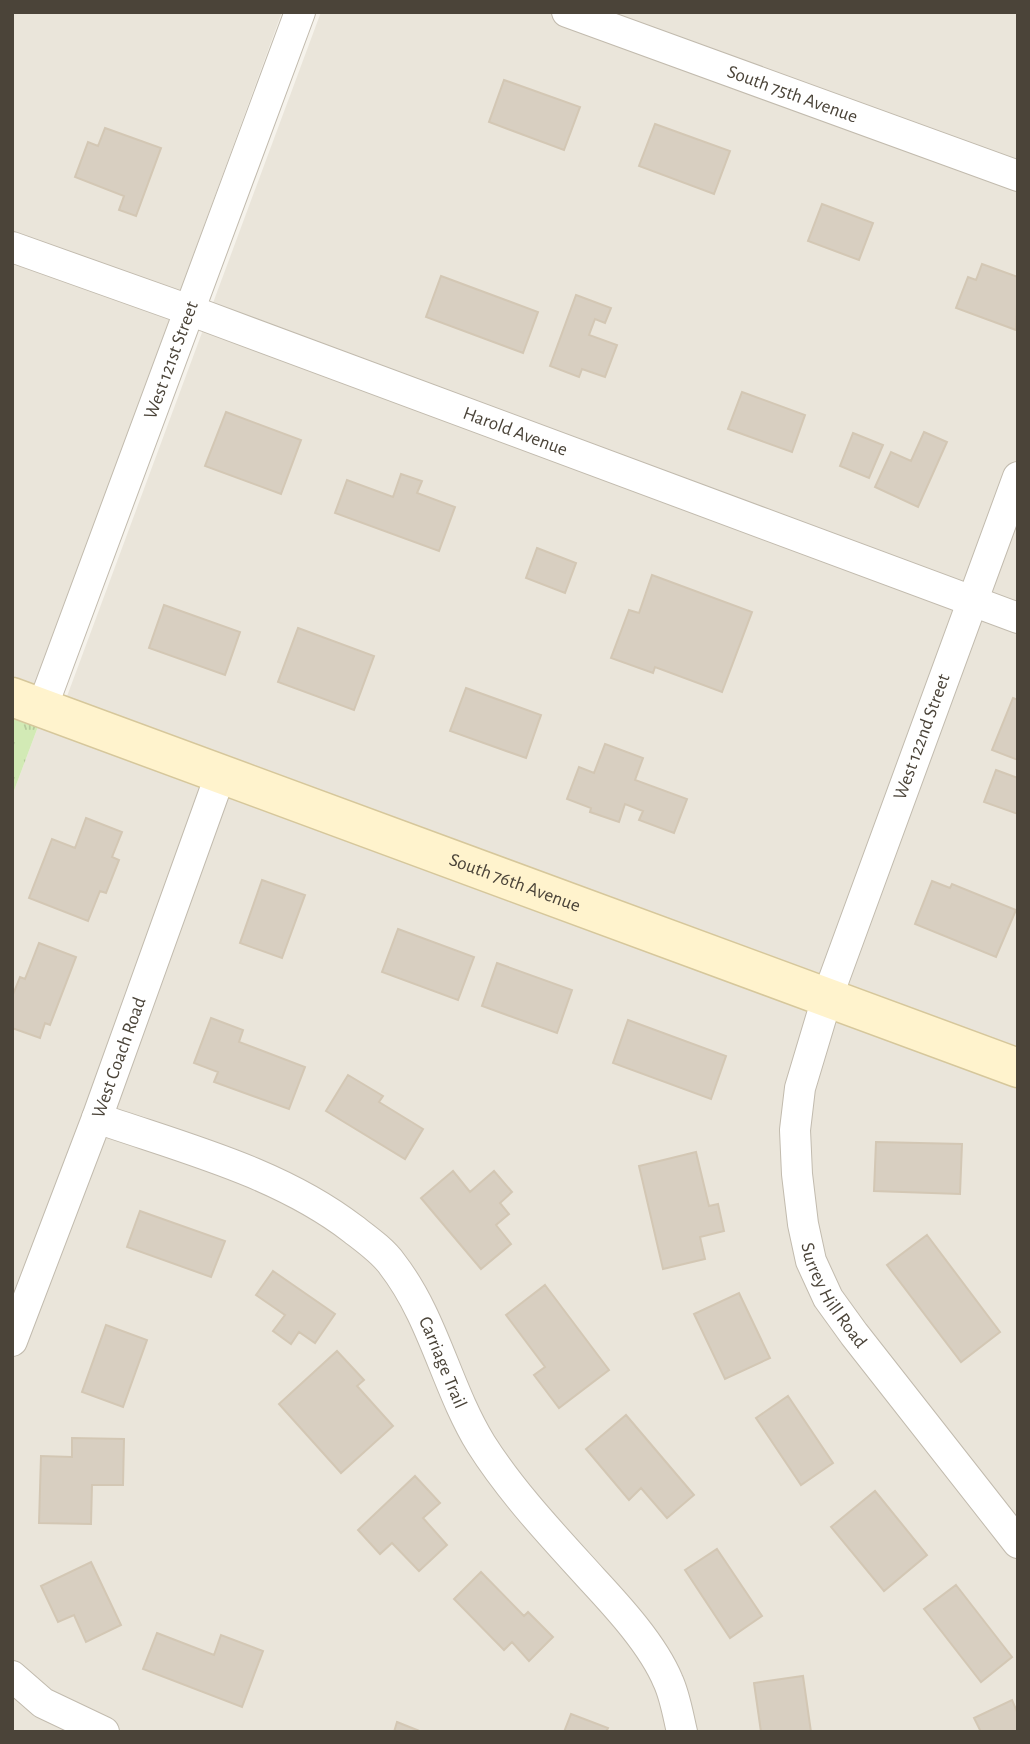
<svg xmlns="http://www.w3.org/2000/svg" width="1030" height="1744" font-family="'Alegreya Sans',sans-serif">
<defs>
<pattern id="grass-tufts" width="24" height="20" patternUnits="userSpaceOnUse" patternTransform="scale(1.75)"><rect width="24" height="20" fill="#d2eab5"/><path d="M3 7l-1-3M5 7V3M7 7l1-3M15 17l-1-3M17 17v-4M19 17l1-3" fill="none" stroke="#b6ca9c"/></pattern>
</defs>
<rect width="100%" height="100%" fill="#f6f3ec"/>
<!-- residential -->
<path fill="#eae5da" d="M12,12H282L34,692L12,684Z
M321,12H1018V1052L66,699Z
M39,724L1018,1085V1732H12V796Z"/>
<!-- grass -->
<path fill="url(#grass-tufts)" d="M12,715L39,724L12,796Z"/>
<!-- building -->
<path fill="#d8cfc1" stroke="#d3c7b4" stroke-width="2" d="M504,80L580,107L564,150L489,122Z
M655,124L730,151L714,194L639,166Z
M105,128L161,148L136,216L119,210L124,196L75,177L88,142L98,146Z
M822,204L873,223L859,260L808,241Z
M982,264L1018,277L1016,330L956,308L968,277L976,280Z
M441,276L538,312L523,353L426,317Z
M576,295L611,308L605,323L595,319L589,335L617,345L605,377L582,369L579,377L550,366Z
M742,392L805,415L792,452L728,429Z
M226,412L301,440L281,494L205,466Z
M924,432L947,442L918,507L875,487L891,452L911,461Z
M853,433L883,445L869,478L840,466Z
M401,474L422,481L417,493L455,507L439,551L335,513L347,480L393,497Z
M537,548L576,563L565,593L526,578Z
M652,575L752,612L722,692L655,667L653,673L611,658L629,610L639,613Z
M164,605L240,632L225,675L149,648Z
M298,628L374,656L354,710L278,682Z
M466,688L541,715L526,758L450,731Z
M1013,698L1018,700V760L992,750Z
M605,744L643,758L635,780L687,799L674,833L639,820L643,811L625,804L619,822L590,812L591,808L567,799L579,767L594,773Z
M996,770L1018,778V814L984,802Z
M86,818L122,832L112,857L119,860L106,893L100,891L88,921L29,898L52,839L75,848Z
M262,880L305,895L282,958L240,943Z
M932,881L950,888L952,884L1016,910L996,957L915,924Z
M398,929L474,957L458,1000L382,972Z
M39,943L76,957L50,1025L45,1023L40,1038L12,1028V997L20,977L25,979Z
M497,963L572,990L557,1033L482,1006Z
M211,1018L243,1030L239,1042L305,1067L289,1109L214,1082L218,1072L194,1063Z
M628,1020L726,1056L711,1099L613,1063Z
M348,1075L383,1096L379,1102L423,1129L405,1159L326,1111Z
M876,1142L962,1144L960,1194L874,1191Z
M696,1152L709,1206L718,1204L724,1231L700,1237L705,1259L663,1269L639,1166Z
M453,1171L470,1192L494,1171L512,1192L500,1203L509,1214L496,1225L511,1244L481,1269L421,1198Z
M140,1211L225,1241L211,1277L127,1247Z
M927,1235L1000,1332L961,1362L887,1265Z
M273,1271L335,1314L315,1343L299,1332L291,1344L273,1331L285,1315L256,1295Z
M545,1285L609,1370L559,1408L534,1375L545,1367L506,1315Z
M739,1293L770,1358L725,1379L694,1314Z
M106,1325L147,1340L123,1407L82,1392Z
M337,1351L364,1380L357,1386L393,1426L341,1473L279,1404Z
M788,1396L833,1463L801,1485L756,1418Z
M626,1415L694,1495L667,1518L641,1488L629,1500L586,1449Z
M72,1438L124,1439L123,1485H92L91,1524L39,1523L41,1456L72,1457Z
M415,1476L440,1503L423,1518L447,1545L419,1571L392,1543L380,1554L358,1530Z
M875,1491L927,1555L884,1591L831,1527Z
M717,1549L762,1616L730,1638L685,1570Z
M91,1562L121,1625L86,1642L74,1615L58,1622L41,1586Z
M481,1572L524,1616L528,1612L553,1637L529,1661L512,1642L504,1650L454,1599Z
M956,1585L1012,1657L981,1682L924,1609Z
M157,1633L214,1655L221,1635L263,1651L242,1707L143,1669Z
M803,1676L811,1732H761L754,1683Z
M1012,1700L1018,1714V1732H981L974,1718Z
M571,1714L608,1728L606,1732H564Z
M397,1722L422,1732H394Z"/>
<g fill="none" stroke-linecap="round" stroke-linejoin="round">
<!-- street casing -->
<g stroke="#c2bbae" stroke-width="32">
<g id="street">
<path id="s1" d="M567,12L1018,176"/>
<path id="s2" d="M12,247L189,310L1018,618"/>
<path id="s3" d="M1018,477L827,998L800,1088L795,1130L797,1174L803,1224L811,1261L828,1298L854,1334L1018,1543"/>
<path id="s4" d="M42,708L300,12"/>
<path id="s5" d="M97,1118C183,1148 279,1172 353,1229C366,1239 383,1251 392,1264C434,1318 446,1387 481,1444C512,1493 554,1537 592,1579C618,1607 653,1645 668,1681C675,1696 678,1715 682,1732"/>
<path id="s6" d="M12,1341L97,1118L221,773"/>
<path d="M12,1676L43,1703L104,1732"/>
</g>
</g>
<!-- secondary casing -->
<g stroke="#d6c79b" stroke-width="41">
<g id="secondary">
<path id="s7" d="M12,697L1018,1068"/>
</g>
</g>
<!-- street -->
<use href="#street" stroke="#fff" stroke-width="30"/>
<!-- secondary -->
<use href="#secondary" stroke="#fff3cd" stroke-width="38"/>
</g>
<g text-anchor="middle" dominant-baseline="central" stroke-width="7" stroke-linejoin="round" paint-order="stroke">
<!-- street labels -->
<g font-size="19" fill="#4b4439" stroke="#fff">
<text stroke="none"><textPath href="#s1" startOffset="240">South 75th Avenue</textPath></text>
<text stroke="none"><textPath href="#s4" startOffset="371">West 121st Street</textPath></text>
<text stroke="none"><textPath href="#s2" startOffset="536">Harold Avenue</textPath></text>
<text transform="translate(922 737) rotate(-70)">West 122nd Street</text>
<text stroke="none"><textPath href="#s7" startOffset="536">South 76th Avenue</textPath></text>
<text stroke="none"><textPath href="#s6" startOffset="303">West Coach Road</textPath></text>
<text stroke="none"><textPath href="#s3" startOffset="864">Surrey Hill Road</textPath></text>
<text stroke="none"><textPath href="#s5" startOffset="444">Carriage Trail</textPath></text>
</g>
</g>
<!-- border -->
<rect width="1030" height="1744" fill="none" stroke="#4b4439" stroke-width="28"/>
</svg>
